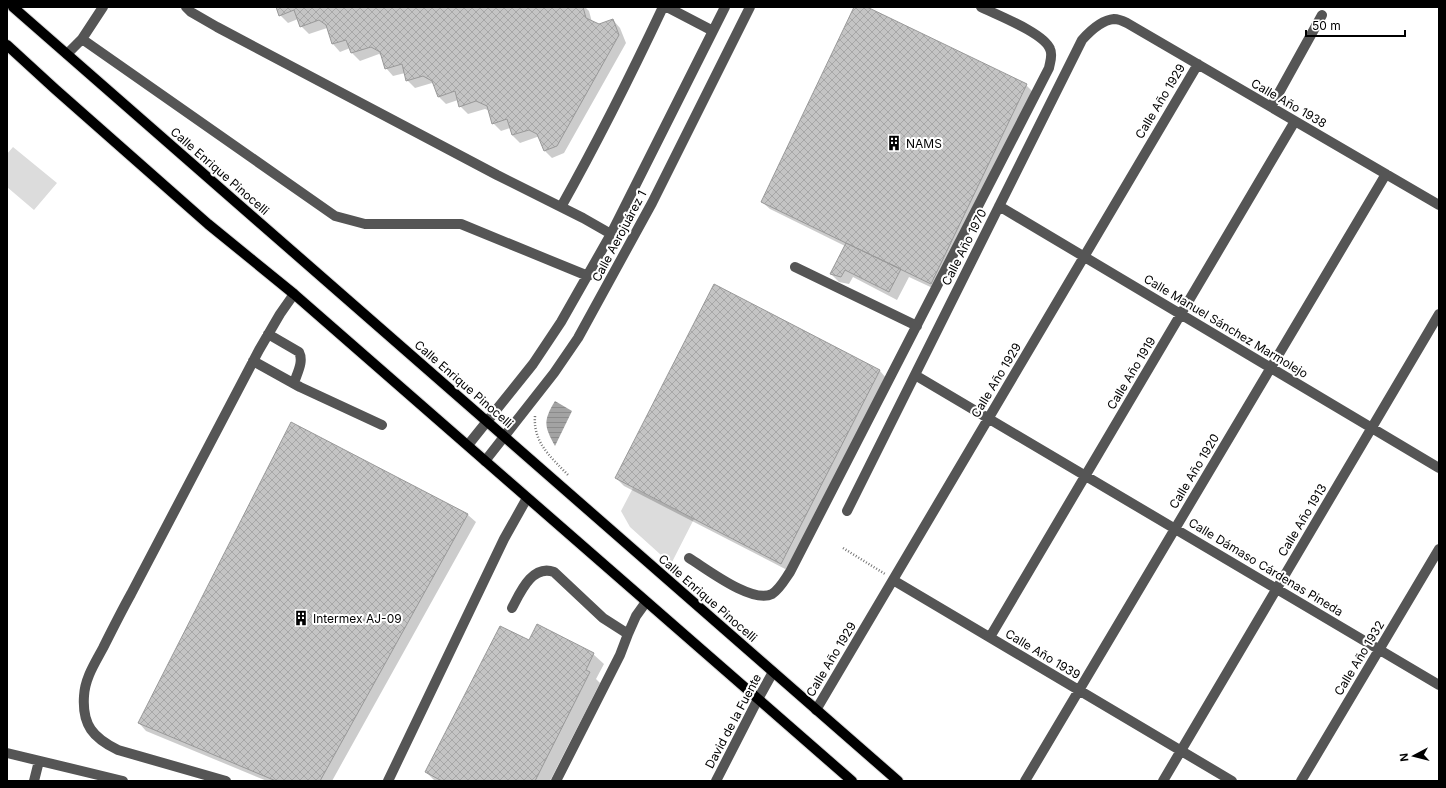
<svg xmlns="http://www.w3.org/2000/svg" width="1446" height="788" font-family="Inter,sans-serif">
<defs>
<pattern id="water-rules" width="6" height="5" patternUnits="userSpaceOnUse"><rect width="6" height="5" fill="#a3a3a3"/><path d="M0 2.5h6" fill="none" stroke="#8b8b8b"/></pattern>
<pattern id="building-cross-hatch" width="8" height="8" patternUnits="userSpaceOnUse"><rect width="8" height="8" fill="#c4c4c4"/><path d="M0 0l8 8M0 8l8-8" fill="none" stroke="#a7a7a7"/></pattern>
</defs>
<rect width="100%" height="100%" fill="#fff"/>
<!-- grass -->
<path fill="#dcdcdc" d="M13,147L57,183L34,210L7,187V154Z
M633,488L694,519L671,564L630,527L621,511Z"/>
<!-- water -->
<path fill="url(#water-rules)" d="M555,401L572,411L555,446C544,426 543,421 555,401Z"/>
<!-- shadow -->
<path fill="#0003" d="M277,7H585L589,11L592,22L599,25L613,20L620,28L626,43L564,153L552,158L545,151L540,138L537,137L520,143L512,135L510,128L501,131L493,123L490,111L485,109L468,114L460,106L458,100L446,104L438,96L435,85L432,83L415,88L407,80L405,73L393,76L386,68L382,56L379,54L360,61L352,53L350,48L340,52L333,44L327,28L309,34L301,26L298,19L288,23L280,15Z
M855,7H865L1026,85L1034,93L939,291L909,277L897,300L853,277L849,284L839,282L831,274L845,246L770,209L762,202Z
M714,286L880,371L887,379L789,571L624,486L616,478Z
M291,424L468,515L476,522L332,781H267L146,731L139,723Z
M529,642L593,654L604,664L596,679L600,683L550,781H435L426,772Z"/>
<!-- building -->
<path fill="url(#building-cross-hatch)" stroke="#999" d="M276,7H583L586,18L599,24L613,19L619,35L557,146L544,151L537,134L529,130L512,135L507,119L492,124L487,106L476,101L459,107L455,91L438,97L432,81L423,76L406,81L402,64L385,69L380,52L371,47L351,53L346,40L332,44L326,25L319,20L300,27L294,10L279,16Z
M854,7H867L1027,84L931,284L761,202Z
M846,243L901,269L889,292L845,270L841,277L830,274Z
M714,284L880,370L781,564L615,478Z
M291,422L468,514L320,781H276L138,723Z
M537,624L594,653L586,670L590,672L535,781H442L425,772L500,626L529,640Z"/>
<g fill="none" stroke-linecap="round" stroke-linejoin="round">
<!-- major casing -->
<g stroke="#dbdbdb" stroke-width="12">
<path id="major" d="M13,7L898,781
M7,45L55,89L208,224L294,294L852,781"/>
</g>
<!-- path -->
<path stroke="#777" stroke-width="2.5" stroke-dasharray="1 2" stroke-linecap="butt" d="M535,416C533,443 551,457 568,475
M843,548L885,574"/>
<!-- minor -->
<path stroke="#555" stroke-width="10" d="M186,7L191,12L217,27L497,175L583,218L611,234
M667,7L713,31
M82,39L103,7
M67,54L82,39L335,216L365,224H461L588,276
M1271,107L1322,15
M999,206L1439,468
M561,207C598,141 631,75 663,7
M795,267L917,326
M268,334L299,352C304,362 297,373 294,383
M253,361L300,387L382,425
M915,375L1439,685
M468,445L533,364L561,322L611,234L725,7
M485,461L554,373L578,338L652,203L750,7
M847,511L1082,40C1090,31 1101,20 1114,19C1118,19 1123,21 1127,23L1439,205
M689,558C707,569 752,604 772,594C780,589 785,579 790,572L1049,68C1050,62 1053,55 1050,49C1044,33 997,15 981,7
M893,580L1232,781
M512,608C520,593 532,564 554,572L603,618L628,634L636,616L646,602
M990,637L1295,121
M816,710L1198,64
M7,753L123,781
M34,781L39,761
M226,781L118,750C93,738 82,725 84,696C85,678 95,663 103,648C112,630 121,612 131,594C174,513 216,431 259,350L280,314L294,294
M388,781L504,539L527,498
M556,781L620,655L628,634
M716,781L758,699L773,672
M1025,781L1386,174
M1163,781L1439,314
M1301,781L1439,549"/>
<!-- major -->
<use href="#major" stroke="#000" stroke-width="10"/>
</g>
<!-- icons -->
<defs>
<g id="building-bare" transform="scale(1.2)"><path d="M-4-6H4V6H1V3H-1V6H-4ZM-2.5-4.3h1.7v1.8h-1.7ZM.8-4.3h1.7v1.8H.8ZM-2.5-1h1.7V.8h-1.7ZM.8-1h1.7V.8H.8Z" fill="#000" stroke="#fff" stroke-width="2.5" paint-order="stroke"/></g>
</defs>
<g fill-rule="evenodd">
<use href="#building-bare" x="894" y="143"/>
<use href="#building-bare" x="301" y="618"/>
</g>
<g text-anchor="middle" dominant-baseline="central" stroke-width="4" stroke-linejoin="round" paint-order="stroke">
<!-- street labels -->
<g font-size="12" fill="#000" stroke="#fff">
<text transform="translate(1160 101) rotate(-59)">Calle Año 1929</text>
<text transform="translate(1289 103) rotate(30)">Calle Año 1938</text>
<text transform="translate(220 171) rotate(41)">Calle Enrique Pinocelli</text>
<text transform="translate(619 236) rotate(-62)">Calle Aerojuárez 1</text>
<text transform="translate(964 247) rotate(-63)">Calle Año 1970</text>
<text transform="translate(1226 326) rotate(31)">Calle Manuel Sánchez Marmolejo</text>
<text transform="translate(1131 373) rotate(-59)">Calle Año 1919</text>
<text transform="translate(996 380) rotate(-59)">Calle Año 1929</text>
<text transform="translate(464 384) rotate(41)">Calle Enrique Pinocelli</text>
<text transform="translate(1194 471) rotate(-59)">Calle Año 1920</text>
<text transform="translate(1302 520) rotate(-59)">Calle Año 1913</text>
<text transform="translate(1266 567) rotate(31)">Calle Dámaso Cárdenas Pineda</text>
<text transform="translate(708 598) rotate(41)">Calle Enrique Pinocelli</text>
<text transform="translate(1043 654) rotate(31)">Calle Año 1939</text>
<text transform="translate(1359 658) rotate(-59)">Calle Año 1932</text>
<text transform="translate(831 659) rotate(-59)">Calle Año 1929</text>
<text transform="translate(733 721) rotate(-62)">David de la Fuente</text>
</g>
<!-- poi labels -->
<g font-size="12" fill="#000" stroke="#fff" text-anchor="start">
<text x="906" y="143">NAMS</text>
<text x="313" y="618">Intermex AJ-09</text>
</g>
</g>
<!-- border -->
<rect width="1446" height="788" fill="none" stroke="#000000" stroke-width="16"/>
<!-- north arrow -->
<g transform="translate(1414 756) rotate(263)" stroke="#ffffff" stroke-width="3" paint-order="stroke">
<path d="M0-3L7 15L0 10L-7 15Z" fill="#000000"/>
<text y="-6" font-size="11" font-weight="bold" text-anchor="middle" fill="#000000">N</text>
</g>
<!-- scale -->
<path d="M1306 30v6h99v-6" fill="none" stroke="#000000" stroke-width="2"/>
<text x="1312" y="30" font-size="12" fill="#000000" stroke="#ffffff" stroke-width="3" paint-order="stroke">50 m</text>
</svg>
